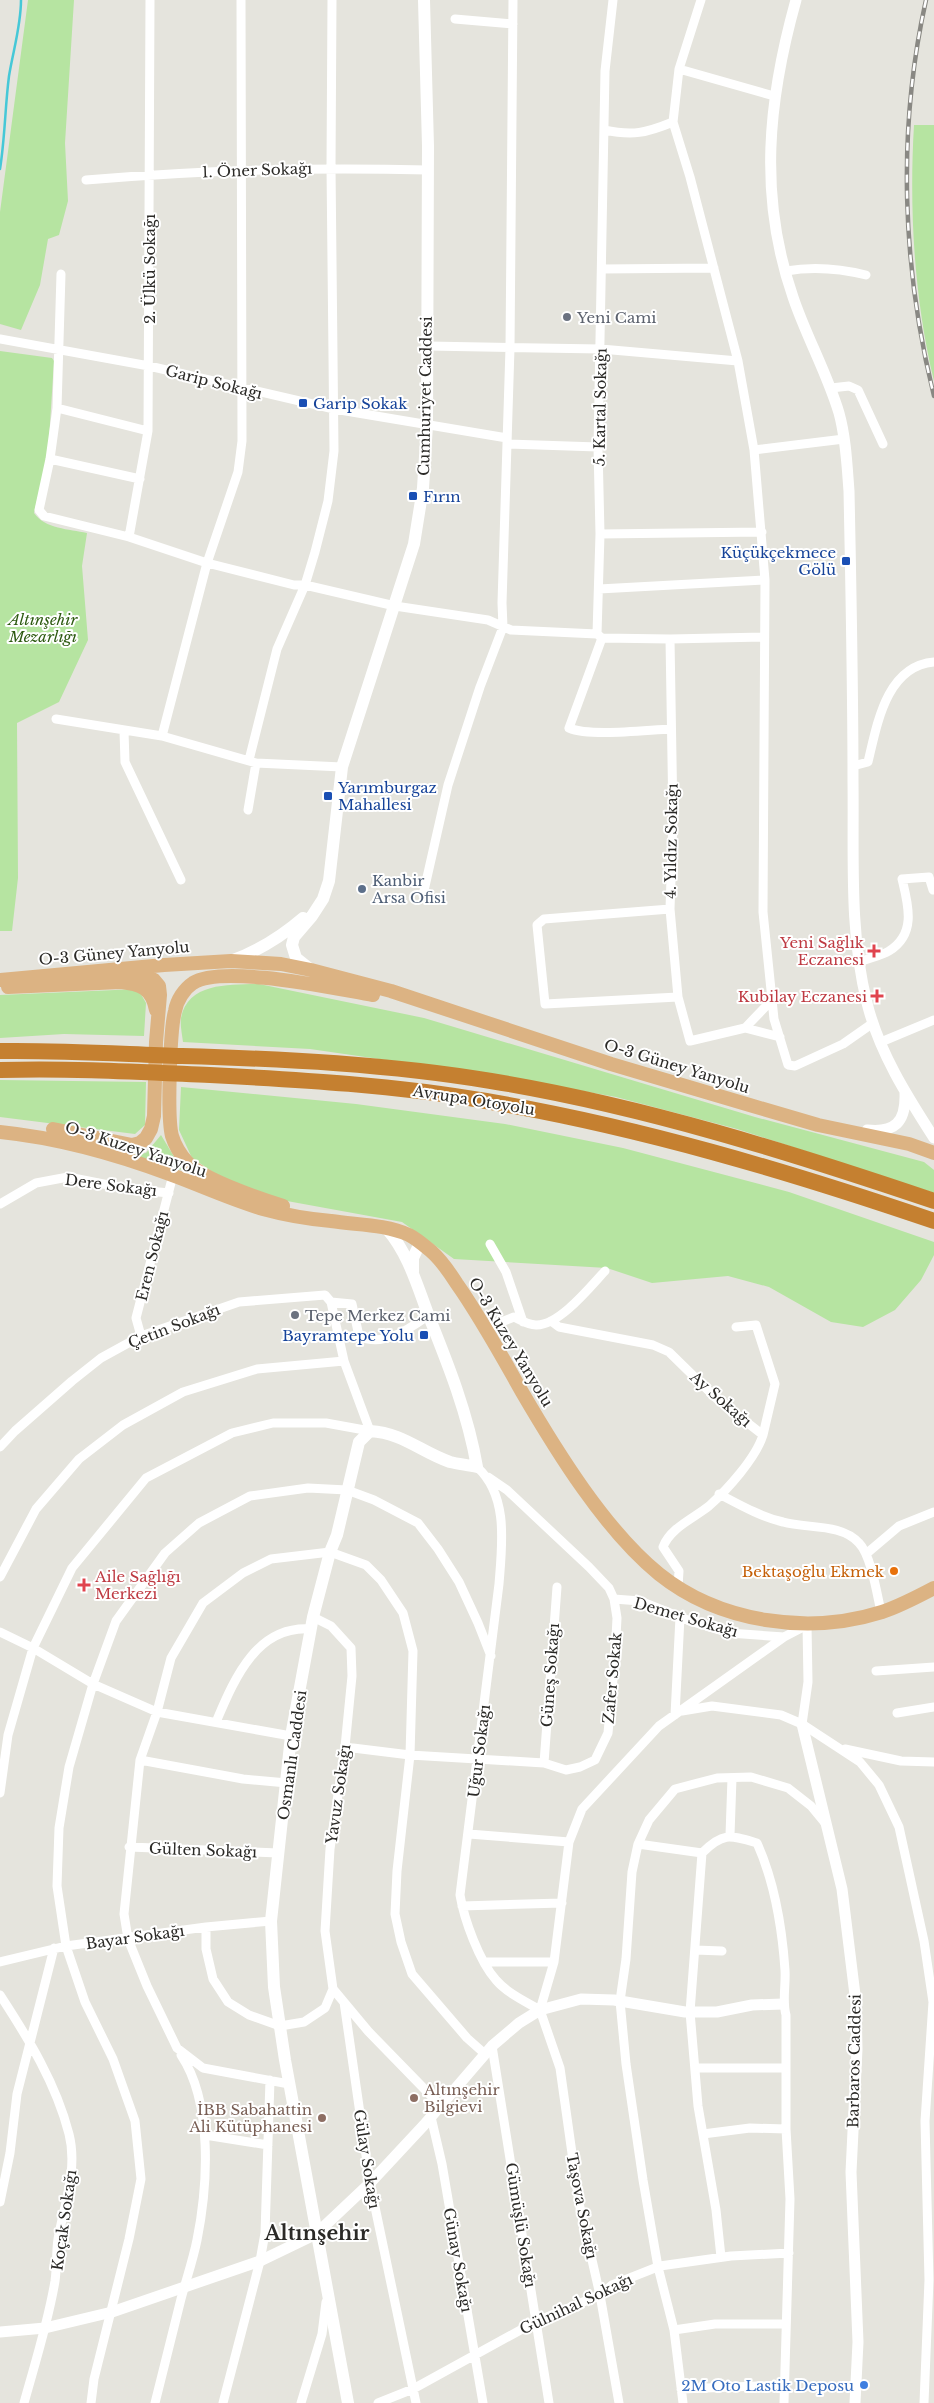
<svg xmlns="http://www.w3.org/2000/svg" width="934" height="2403" font-family="'Libre Baskerville',serif">
<rect width="100%" height="100%" fill="#e5e4dd"/>
<!-- green -->
<path fill="#b6e4a1" d="M28,0H74L65,143L68,201L59,235L48,239L40,285L21,330L0,324V212Z
M914,125H934V381C914,298 909,210 914,125Z
M0,351L52,358L54,361L48,455L34,513C45,529 69,529 87,533L82,566L88,640L59,702L17,723L18,878L12,931H0Z
M259,984L424,1018L755,1117L924,1162L934,1170V1193L737,1129L616,1097L510,1078L310,1049L183,1042C182,1034 180,1025 181,1018C188,982 230,985 259,984Z
M138,989L146,1003L144,1036L64,1034L0,1038V995Z
M0,1080L146,1082L145,1125L135,1134L0,1117Z
M181,1087L356,1104L505,1124L623,1148L789,1192L934,1242V1255L921,1280L895,1310L863,1327L831,1322L769,1287L728,1276L652,1283L607,1268L454,1259L402,1222L276,1199L219,1176L192,1158L179,1130Z
M161,1135L182,1170L132,1155L146,1153Z"/>
<g fill="none" stroke-linecap="round" stroke-linejoin="round">
<!-- stream -->
<path stroke="#46c8d7" stroke-width="2.5" d="M0,169C5,138 5,107 9,76C13,51 21,26 21,0"/>
<!-- minor -->
<path stroke="#fff" stroke-width="9" d="M701,0L679,69L673,122L690,177L738,361L754,450L765,580L763,912L774,1019L788,1065L795,1066L843,1044L873,1023
M455,19L513,24
M679,69L774,96
M604,130C633,136 646,133 673,122
M86,180C200,170 314,167 428,170
M602,269L714,268
M786,271C814,266 838,268 866,275
M61,274L57,408L50,459L39,510L44,516L129,537L207,563L294,585H305L395,606L488,620L511,630L597,634L602,638L670,639L764,637
M0,339L149,366L334,409L507,438
M428,346L601,349L738,361
M831,388L849,386L858,390L883,444
M57,408L148,431
M507,444L598,447
M754,450L844,439
M50,459L140,479
M600,534L762,532
M129,537L148,431L150,0
M599,589L765,580
M597,634L600,534L598,447L605,71L613,0
M602,638L569,728C590,737 646,730 671,729
M670,639L673,819L670,909L678,997L690,1041L745,1028L771,1001
M56,719L162,736L256,763L342,767
M124,731L125,762L181,880
M162,736L207,563L238,472L242,441L241,0
M249,760L277,649L305,585L315,552L328,501L334,451L331,167L332,0
M853,766L868,762C877,725 886,666 934,662
M248,810L256,763
M423,895L448,785L480,687L503,627L502,603L510,348L513,0
M670,909L544,919L537,925L545,1004L678,997
M859,962C869,958 881,956 889,951C917,934 908,904 902,879L929,877L933,890
M745,1028L780,1037
M881,1042L934,1020
M0,1204L36,1183L68,1177L129,1189L169,1193
M490,1244L506,1272L523,1322
M331,1302L352,1304L359,1336C383,1348 409,1329 429,1315
M551,1321L559,1327L653,1345L669,1352L717,1399L763,1435C756,1458 727,1490 709,1506C694,1518 670,1528 663,1547L679,1571L678,1587
M736,1327L756,1325L775,1384L763,1435
M486,1328L514,1317C520,1320 528,1325 536,1325C559,1326 590,1287 605,1271
M141,1336L136,1318L173,1175
M0,1447L15,1431L72,1381L101,1358L141,1336L239,1302L325,1295L331,1302L344,1361L370,1431L326,1423H273L232,1433L146,1478L72,1568L33,1648L8,1735L0,1793
M477,1467C509,1496 502,1545 499,1584L460,1895C464,1919 479,1961 496,1980C507,1993 526,2002 540,2010
M719,1494C740,1505 761,1517 783,1522C807,1529 841,1523 859,1543C871,1555 877,1594 881,1612
M866,1554L899,1526L934,1512
M0,1577L36,1509L79,1459L123,1425L183,1392L257,1369L344,1361
M614,1599L640,1601L690,1621L729,1633L784,1637
M0,1632L33,1648L93,1684L157,1712L291,1736
M876,1671L934,1667
M682,1711L712,1706L781,1715L802,1724L860,1762L879,1785L899,1827L924,1941L933,2002L925,2121L929,2280L924,2403
M897,1713L934,1707
M675,1715L680,1617
M216,1722C234,1680 256,1625 311,1629
M345,1747L410,1755L544,1763L566,1770L580,1767L595,1760L608,1733L615,1657L617,1618L614,1599L609,1588L589,1567L507,1490L488,1477
M845,1749L901,1761L934,1762
M140,1760L243,1779L287,1783
M544,1763L557,1587
M469,1834L569,1842
M730,1835L732,1778
M638,1844L702,1853
M129,1847L278,1853
M462,1906L562,1903
M206,1927V1949L213,1979L228,2002L249,2015L280,2026L304,2022L325,2008L333,1989L325,1931L330,1849L345,1747L352,1676L351,1648L331,1626L313,1617
M695,1950L722,1951
M0,1962L66,1946L206,1927L271,1921
M484,1962H554
M333,1989L368,2031L440,2105
M0,1995C28,2038 56,2083 69,2134C78,2169 64,2205 58,2239C56,2253 57,2267 55,2281C48,2323 35,2363 24,2403
M344,2002L370,2183L416,2403
M540,2010L554,1962L569,1842L582,1809L659,1726L784,1637L807,1625L808,1682L802,1724
M540,2010L560,2068L579,2203L600,2295L619,2403
M492,2046L549,2403
M695,2068H786
M289,2084L203,2068L177,2048L147,1986L128,1939L124,1914L140,1760L157,1712L171,1658L203,1603L243,1573L271,1559L330,1552L366,1565L381,1580L403,1613L413,1651L410,1755L397,1871L395,1914L401,1942L412,1974L467,2038L485,2054
M431,2117L442,2164L483,2403
M703,2134L750,2128L786,2129
M205,2135L268,2145
M0,2202L10,2153L17,2094L54,1948
M721,2257L716,2210L698,2106L690,2012L702,1853C723,1832 730,1835 757,1843C775,1883 782,1926 785,1970C786,1986 782,2001 786,2015V2129L790,2199L784,2403
M674,2330L715,2324H786
M681,2389L785,2385
M91,2403L94,2379L129,2239L141,2179L135,2121L113,2059L85,2002L66,1946L57,1886L59,1828L69,1767L93,1684L116,1621L165,1553L199,1523L250,1496L308,1488L347,1490L374,1500L418,1523L438,1549L459,1582L478,1623L491,1656
M155,2403C164,2368 172,2334 181,2299C186,2280 193,2260 197,2240C208,2185 213,2103 181,2055
M223,2403L260,2261L265,2233L270,2080
M301,2403L322,2334L326,2302
M378,2403L413,2389L535,2322L600,2295L612,2285L660,2266L731,2256L789,2253
M683,2403L674,2330L658,2267L643,2180L626,2064L620,2001L626,1959L632,1872L638,1844L649,1820L675,1789L717,1778L751,1777L788,1788L811,1806L825,1823"/>
<!-- tertiary -->
<path stroke="#fff" stroke-width="11" d="M796,0C768,100 758,196 793,297C806,336 827,373 839,413C846,438 847,466 849,491C851,588 853,685 853,782C854,855 849,932 867,1003C879,1052 907,1096 934,1138
M867,1130C895,1133 906,1122 905,1093
M802,1724L842,1889L856,2003L857,2049L851,2172L858,2342L855,2403
M0,2332L45,2328L112,2312L260,2261L316,2234L370,2183L424,2125L492,2046L519,2023L540,2010L581,1999L614,2000L685,2012H717L752,2005L783,2004"/>
<!-- secondary -->
<path stroke="#fff" stroke-width="12" d="M231,961C258,951 281,937 303,918
M311,970L296,958L292,945L294,937L312,916L323,899L329,881L342,767L414,544L423,488L427,425L428,146L424,0
M413,1272V1258L420,1243
M348,2403L285,2060L274,1987L271,1921L291,1736L313,1617L330,1552L337,1535L359,1442L370,1431C403,1433 421,1452 450,1462C458,1464 468,1465 477,1467C468,1414 448,1364 428,1314C417,1285 408,1253 387,1229"/>
<!-- primary -->
<path stroke="#dcb383" stroke-width="14" d="M0,980L164,965L231,961L281,964L311,970L391,991L611,1064L753,1106L818,1125L909,1144L934,1153
M8,987L121,982C140,984 152,988 156,1010
M53,1129L132,1145L140,1143L146,1138L151,1129L154,1116L156,1042L160,995L159,986L154,980L145,976L128,974
M0,1132C59,1138 116,1154 172,1175C202,1186 232,1200 263,1209C285,1215 308,1219 331,1221C357,1225 385,1224 409,1235C417,1239 426,1247 432,1252C442,1261 450,1273 457,1284C481,1318 501,1355 522,1392C557,1452 605,1530 659,1574C720,1623 809,1635 882,1612C900,1606 917,1597 934,1588
M283,1206C258,1198 203,1180 187,1162C180,1154 175,1146 172,1136C167,1118 170,1029 175,1011C177,1000 184,989 193,983C223,964 336,989 373,995"/>
<!-- motorway -->
<path stroke="#c58030" stroke-width="16" d="M0,1051C61,1050 121,1054 182,1056C285,1059 389,1064 491,1081C643,1106 789,1152 934,1201
M0,1070C70,1068 141,1072 210,1075C303,1080 395,1085 486,1101C639,1127 787,1171 934,1221"/>
<!-- rail casing -->
<g stroke="#898883" stroke-width="4.5">
<path id="rail" d="M926,0C897,130 902,267 934,396"/>
</g>
<!-- rail -->
<use href="#rail" stroke="#fff" stroke-width="2.5" stroke-dasharray="8" stroke-linecap="butt"/>
</g>
<!-- markers -->
<g fill="#6b7280" stroke="#fff" stroke-width="2">
<circle cx="567" cy="317" r="5"/>
<circle cx="295" cy="1315" r="5"/>
</g>
<g fill="#1a4fb4" stroke="#fff" stroke-width="2">
<rect x="298" y="398" width="10" height="10" rx="2.5"/>
<rect x="408" y="491" width="10" height="10" rx="2.5"/>
<rect x="841" y="556" width="10" height="10" rx="2.5"/>
<rect x="323" y="791" width="10" height="10" rx="2.5"/>
<rect x="419" y="1330" width="10" height="10" rx="2.5"/>
</g>
<circle fill="#5c6f8a" stroke="#fff" stroke-width="2" cx="362" cy="889" r="5"/>
<g fill="#e0444e" stroke="#fff" stroke-width="2">
<path d="M871.5 943.5h5v5h5v5h-5v5h-5v-5h-5v-5h5z"/>
<path d="M874.5 988.5h5v5h5v5h-5v5h-5v-5h-5v-5h5z"/>
<path d="M81.5 1577.5h5v5h5v5h-5v5h-5v-5h-5v-5h5z"/>
</g>
<circle fill="#e8710a" stroke="#fff" stroke-width="2" cx="894" cy="1571" r="5"/>
<g fill="#8d6e63" stroke="#fff" stroke-width="2">
<circle cx="414" cy="2098" r="5"/>
<circle cx="322" cy="2118" r="5"/>
</g>
<circle fill="#3f7fe0" stroke="#fff" stroke-width="2" cx="864" cy="2385" r="5"/>
<g text-anchor="middle" dominant-baseline="central" stroke-width="4" stroke-linejoin="round" paint-order="stroke">
<!-- street labels -->
<g font-size="15" fill="#2b2a27" stroke="#fff">
<text transform="translate(257 170) rotate(-2)">1. Öner Sokağı</text>
<text transform="translate(149 269) rotate(-90)">2. Ülkü Sokağı</text>
<text transform="translate(214 382) rotate(14)">Garip Sokağı</text>
<text transform="translate(425 396) rotate(-89)">Cumhuriyet Caddesi</text>
<text transform="translate(600 407) rotate(-89)">5. Kartal Sokağı</text>
<text transform="translate(671 841) rotate(-89)">4. Yıldız Sokağı</text>
<text transform="translate(114 953) rotate(-5)">O-3 Güney Yanyolu</text>
<text transform="translate(677 1066) rotate(17)">O-3 Güney Yanyolu</text>
<text transform="translate(474 1100) rotate(9)">Avrupa Otoyolu</text>
<text transform="translate(136 1149) rotate(18)">O-3 Kuzey Yanyolu</text>
<text transform="translate(111 1185) rotate(7)">Dere Sokağı</text>
<text transform="translate(152 1256) rotate(-76)">Eren Sokağı</text>
<text transform="translate(174 1326) rotate(-21)">Çetin Sokağı</text>
<text transform="translate(511 1342) rotate(59)">O-3 Kuzey Yanyolu</text>
<text transform="translate(721 1399) rotate(41)">Ay Sokağı</text>
<text transform="translate(686 1617) rotate(16)">Demet Sokağı</text>
<text transform="translate(550 1675) rotate(-86)">Güneş Sokağı</text>
<text transform="translate(612 1678) rotate(-85)">Zafer Sokak</text>
<text transform="translate(479 1751) rotate(-83)">Uğur Sokağı</text>
<text transform="translate(292 1755) rotate(-82)">Osmanlı Caddesi</text>
<text transform="translate(338 1794) rotate(-82)">Yavuz Sokağı</text>
<text transform="translate(203 1850) rotate(2)">Gülten Sokağı</text>
<text transform="translate(135 1937) rotate(-8)">Bayar Sokağı</text>
<text transform="translate(854 2061) rotate(-89)">Barbaros Caddesi</text>
<text transform="translate(367 2159) rotate(81)">Gülay Sokağı</text>
<text transform="translate(582 2206) rotate(79)">Taşova Sokağı</text>
<text transform="translate(64 2220) rotate(-82)">Koçak Sokağı</text>
<text transform="translate(521 2225) rotate(81)">Gümüşlü Sokağı</text>
<text transform="translate(458 2260) rotate(80)">Günay Sokağı</text>
<text transform="translate(576 2304) rotate(-25)">Gülnihal Sokağı</text>
</g>
<!-- worship labels -->
<g font-size="15" fill="#5b616d" stroke="#fff" text-anchor="start">
<text x="577" y="317">Yeni Cami</text>
<text x="305" y="1315">Tepe Merkez Cami</text>
</g>
<!-- transit labels -->
<g font-size="15" fill="#164399" stroke="#fff" text-anchor="start">
<text x="313" y="403">Garip Sokak</text>
<text x="423" y="496">Fırın</text>
<text x="836" y="552" text-anchor="end">Küçükçekmece<tspan x="836" dy="17">Gölü</tspan></text>
<text x="338" y="787">Yarımburgaz<tspan x="338" dy="17">Mahallesi</tspan></text>
<text x="414" y="1335" text-anchor="end">Bayramtepe Yolu</text>
</g>
<!-- park labels -->
<g font-size="15" font-style="italic" fill="#2d5a10" stroke="#fff">
<text x="43" y="619">Altınşehir<tspan x="43" dy="17">Mezarlığı</tspan></text>
</g>
<!-- service labels -->
<g font-size="15" fill="#4e5e75" stroke="#fff" text-anchor="start">
<text x="372" y="880">Kanbir<tspan x="372" dy="17">Arsa Ofisi</tspan></text>
</g>
<!-- health labels -->
<g font-size="15" fill="#be3a42" stroke="#fff" text-anchor="end">
<text x="864" y="942">Yeni Sağlık<tspan x="864" dy="17">Eczanesi</tspan></text>
<text x="867" y="996">Kubilay Eczanesi</text>
<text x="95" y="1576" text-anchor="start">Aile Sağlığı<tspan x="95" dy="17">Merkezi</tspan></text>
</g>
<!-- food labels -->
<g font-size="15" fill="#c56008" stroke="#fff" text-anchor="end">
<text x="884" y="1571">Bektaşoğlu Ekmek</text>
</g>
<!-- education labels -->
<g font-size="15" fill="#785e54" stroke="#fff" text-anchor="start">
<text x="424" y="2089">Altınşehir<tspan x="424" dy="17">Bilgievi</tspan></text>
<text x="312" y="2109" text-anchor="end">İBB Sabahattin<tspan x="312" dy="17">Ali Kütüphanesi</tspan></text>
</g>
<!-- shop labels -->
<g font-size="15" fill="#366cbe" stroke="#fff" text-anchor="end">
<text x="854" y="2385">2M Oto Lastik Deposu</text>
</g>
<!-- district labels -->
<g font-size="20" font-weight="bold" fill="#2b2a27" stroke="#fff">
<text x="317" y="2233">Altınşehir</text>
</g>
</g>
</svg>
